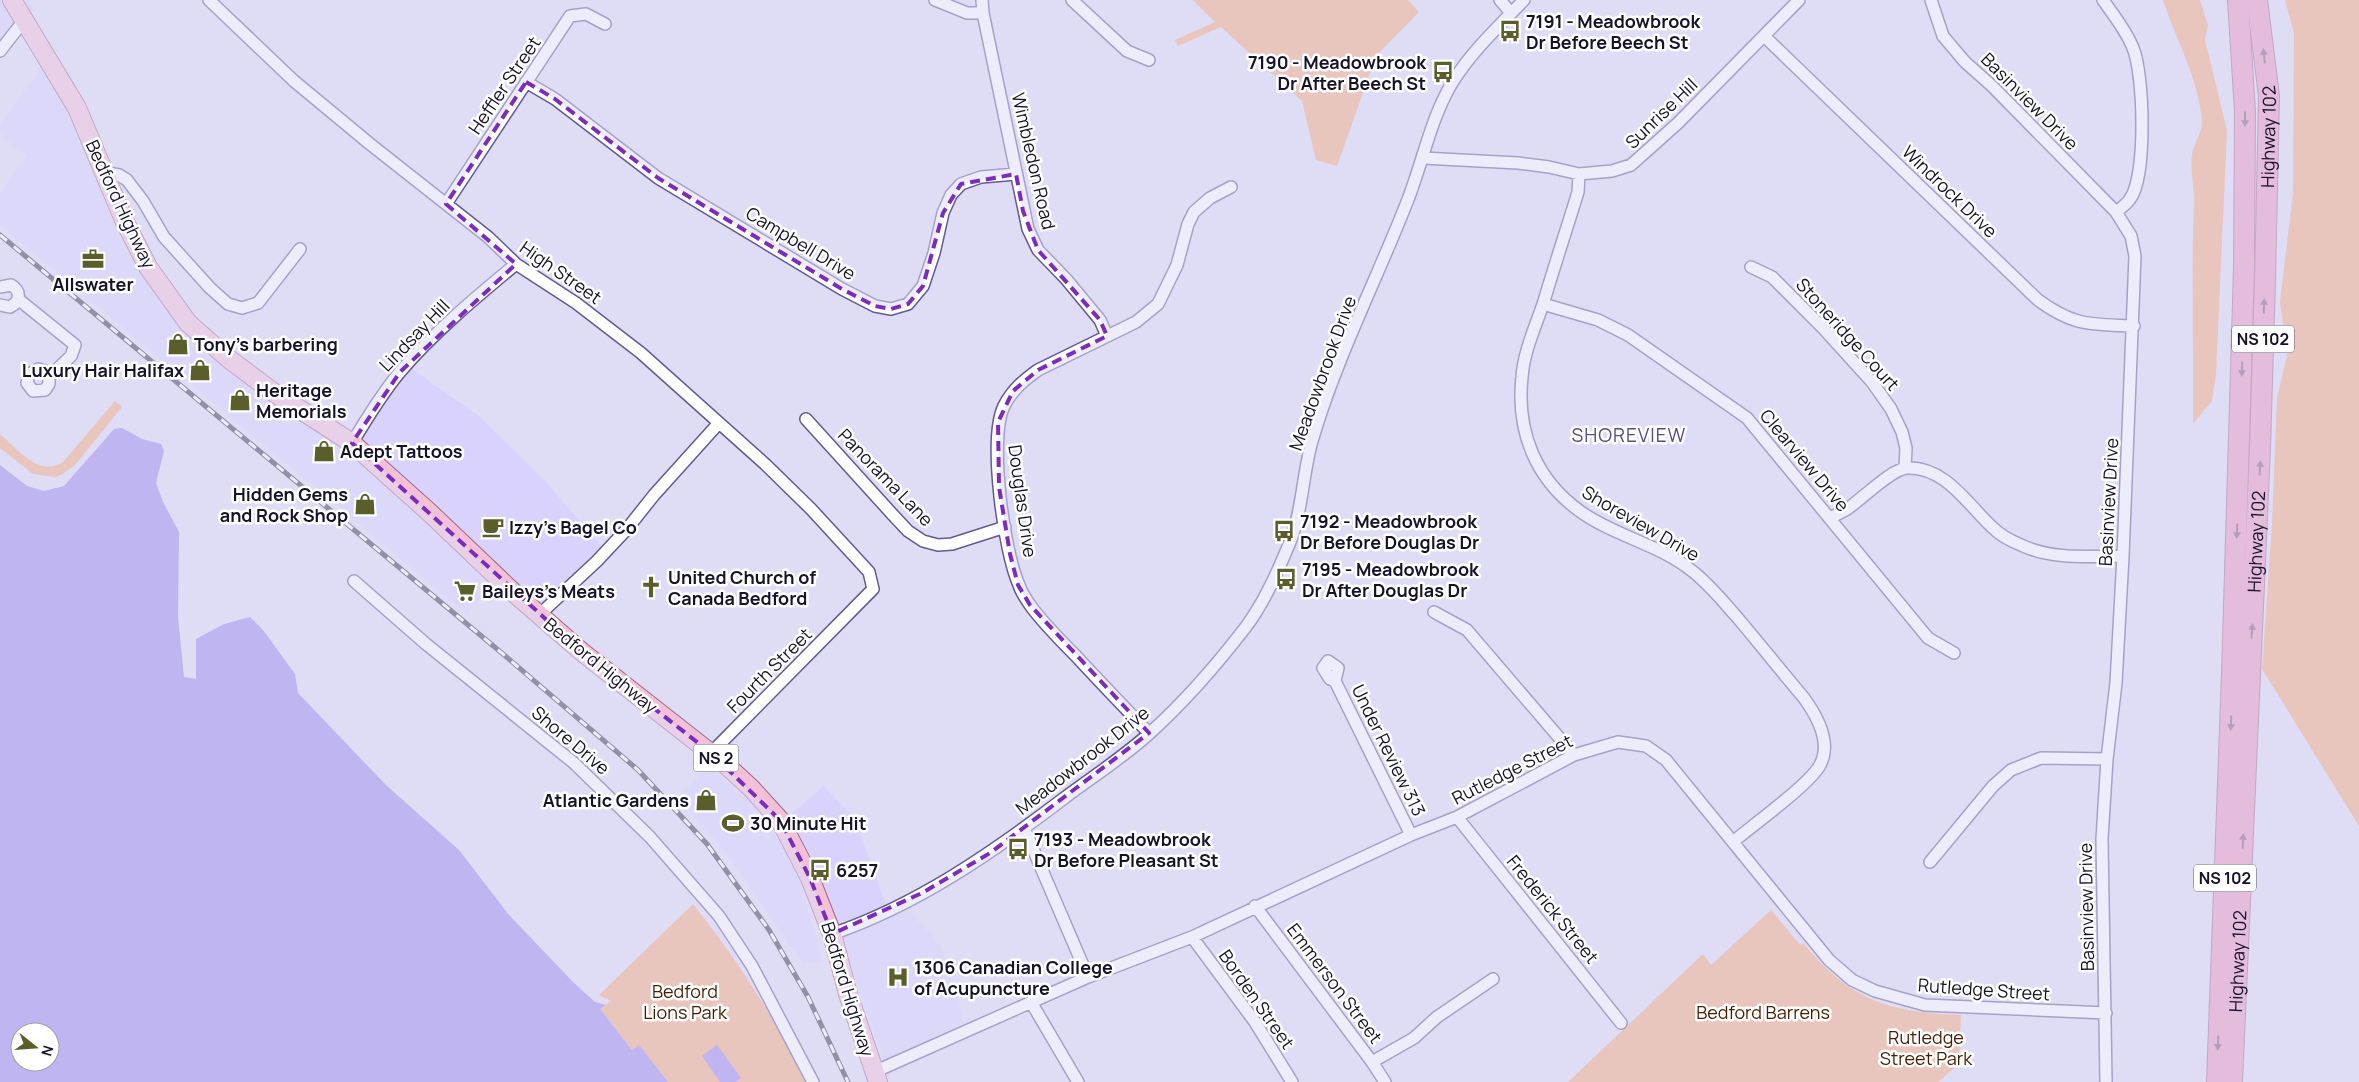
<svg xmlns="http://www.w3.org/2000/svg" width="2359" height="1082" font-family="Manrope,sans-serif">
<rect width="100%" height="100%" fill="#dfdcf6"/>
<!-- built -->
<path fill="#d8d2fd" d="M0,0H28L33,9L0,54Z
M42,68L70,109L100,191L143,276L170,312L341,445L425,520L491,585L467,614L0,225V193L27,156L0,133V125Z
M402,362L479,416L545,481L604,549L546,618L350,435Z
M709,766L752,805L772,829L786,852L801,883L822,962L803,963L724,850L678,799Z
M824,786L854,818L887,907L900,901L942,948L966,1030L887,1071L848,955L788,817Z"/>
<!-- green -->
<path fill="#f4a879" d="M1193,0H1408L1419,12L1376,56L1337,166L1316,160L1302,101L1221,27L1178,46L1175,40L1215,22Z
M2163,0H2200L2208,25L2205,39L2227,131L2216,374L2212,401L2193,424C2194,349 2191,275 2194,200C2194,186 2190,169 2192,155C2193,144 2202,133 2202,122C2199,79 2176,40 2163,0Z
M2285,0H2359V826L2262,669L2272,524L2277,398L2287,356L2280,302L2293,193L2294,33Z
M115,401L122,407L75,465L63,474L55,477L33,474L0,448V434C17,449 41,479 64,461Z
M693,904C737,959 775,1018 805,1082H668L639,1046L632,1050L600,1009L611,1001L599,995Z
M1771,910L1800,945L1803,943C1851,1001 1888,1012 1961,1015L1959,1064L1938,1082H1568L1703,954L1711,965Z"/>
<!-- water -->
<path fill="#9a85eb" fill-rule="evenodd" d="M122,428L142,439L161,444L164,451L156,483L163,502L179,532L178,617L184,677L196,679V639L224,624L250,617L263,630L295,674L298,693L386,785L459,850L509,915L574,983L595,1002L606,1005L600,1009L632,1050L639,1045L668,1082H0V465L27,486L44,491L64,486L114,429ZM20,1032H50V1062H20Z
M717,1045L741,1078L735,1082H720L702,1056Z"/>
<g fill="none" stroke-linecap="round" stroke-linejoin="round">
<!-- street casing -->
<g stroke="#645993" stroke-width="14">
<path id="street" d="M209,0L294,81L370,144L488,237L516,264L576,303L641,353L765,464L811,509L869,572L873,589L711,753
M935,0L967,13H983
M982,0L983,13L1028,229L1038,250L1066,279L1100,320L1107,336
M1072,0L1127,51L1149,60
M1500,0L1511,13
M1931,0L1943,36L1965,62L1992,86L2116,212L2131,236L2135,256L2123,556L2116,683L2107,759L2102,839L2106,1082
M2103,0C2114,16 2126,30 2133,48C2144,74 2147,176 2130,199C2127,204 2121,208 2116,212
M1764,36L2038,300C2075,327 2091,324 2134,326
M0,51L25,19
M526,82L555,99L658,178L842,289L875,306L891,309L908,304L923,286L934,253L943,213L951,195L961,184L981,177L1016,174
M1423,158L1518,163L1549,167L1579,174L1612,171L1631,165L1678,123L1799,0
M103,172L119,175L127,180L143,201L164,237L210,288L228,304L242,308L258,303L300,249
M1579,174L1578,192C1567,228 1555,264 1544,301C1536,326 1524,350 1522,377C1516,432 1536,480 1581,512C1615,536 1658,544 1691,570C1708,583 1722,600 1736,616C1759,643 1781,671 1804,698C1817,716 1832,743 1820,765C1810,784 1753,825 1734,841
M446,204L570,16L586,14L605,24
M1751,267L1772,277L1823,328L1872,382L1891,409L1902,432L1906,448L1905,468
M0,287L11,285C21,291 21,301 10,307L0,305
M18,299L75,345L71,356L49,377V384L45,390L33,391L27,383L29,374L38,369L45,371L49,377
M1543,304L1598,320L1628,335L1747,418L1928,638L1954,653
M806,419L893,515L908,531L923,541L938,545L952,544L1005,527
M352,443C367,418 381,395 399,373C433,333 475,298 516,264
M1830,518C1836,515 1842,512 1847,509C1861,500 1891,469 1907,468C1945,466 1968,505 1992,527C2000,535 2011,541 2021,545C2052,560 2090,556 2123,556
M354,581L426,644L574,763L650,837L719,916L752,966L813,1082
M1434,612L1467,630L1574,755
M539,615L597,561L627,529L654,495L718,424
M1335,681L1338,668L1328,661L1323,668L1330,679L1335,681L1411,835
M1149,733C1125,708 1100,682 1076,656C1060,640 1043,623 1030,605C1026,599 1021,592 1019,585C1004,552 988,438 1004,406C1012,390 1024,380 1038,370L1136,322L1158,304L1177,265L1188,224L1194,212L1210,198L1231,187
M1457,817L1621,1023
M1024,828L1088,977
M1930,862L1993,786L2011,770L2041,758L2107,759
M1255,906L1372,1062L1385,1082
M832,934C917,905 992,853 1063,799C1092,777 1124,757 1151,732C1183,703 1218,663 1245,628C1264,603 1278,571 1290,542C1302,513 1303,472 1312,441C1336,359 1376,281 1407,202C1423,162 1430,120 1452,83C1471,52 1499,26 1524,0
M1192,937L1255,1022L1292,1082
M1031,1002L1078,1082
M1372,1062L1414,1038L1437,1017L1493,979
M874,1072L1088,977L1192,937L1411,835L1457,817L1574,755L1618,742L1646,746L1666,760L1829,960L1852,980L1875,991L1925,1005L2106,1013"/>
</g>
<!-- primary casing -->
<g stroke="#a06889" stroke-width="20">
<path id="primary" d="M12,0L77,108L124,220L148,267L188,323L229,359L273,392L352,443L430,513L513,592L582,652L726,765L751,788L780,820L810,878L832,934L848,994L878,1082"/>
</g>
<!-- highway casing -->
<g stroke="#a06889" stroke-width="22">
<g id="highway">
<path d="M2217,1082L2232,674L2244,268L2245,112L2238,0"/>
<path id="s1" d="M2232,1082L2260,448L2265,280L2269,96L2257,0"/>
</g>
</g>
<!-- street -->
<use href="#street" stroke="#fff" stroke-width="11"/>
<!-- primary -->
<use href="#primary" stroke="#f2c1d7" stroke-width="18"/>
<!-- highway -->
<use href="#highway" stroke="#ea97bc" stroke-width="20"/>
<!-- rail casing -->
<g stroke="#353149" stroke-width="5">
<path id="rail" d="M0,235L503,654L638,770L707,844L769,930L808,997L848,1082"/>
</g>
<!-- rail -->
<use href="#rail" stroke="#fff" stroke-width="3" stroke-dasharray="9" stroke-linecap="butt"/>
</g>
<!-- one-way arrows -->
<defs><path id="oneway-solid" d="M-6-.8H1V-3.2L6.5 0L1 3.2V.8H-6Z" transform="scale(1.25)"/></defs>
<g fill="#805473">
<use href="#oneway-solid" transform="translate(2264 56) rotate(-97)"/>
<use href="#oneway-solid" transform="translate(2245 119) rotate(90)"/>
<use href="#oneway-solid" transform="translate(2264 306) rotate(-88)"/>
<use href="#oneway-solid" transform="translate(2242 369) rotate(92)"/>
<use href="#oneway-solid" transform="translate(2260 468) rotate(-87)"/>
<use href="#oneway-solid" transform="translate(2237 531) rotate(92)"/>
<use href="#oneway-solid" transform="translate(2252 631) rotate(-86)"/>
<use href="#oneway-solid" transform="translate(2231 723) rotate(92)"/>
<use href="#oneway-solid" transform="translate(2243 841) rotate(-88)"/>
<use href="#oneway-solid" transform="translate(2218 1043) rotate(92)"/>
</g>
<!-- marked area -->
<path d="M0 0H2359V1082H0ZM526,82L555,99L658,178L842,289L875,306L891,309L908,304L923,286L943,213L961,184L1016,174L1023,211L1038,250L1100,320L1107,336L1038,370L1013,391L998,422L999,487L1010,554L1018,585L1030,605L1149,733L990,853L922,893L832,934L810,878L780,820L711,753L582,652L352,443L400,372L516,264L446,204Z" fill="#dfdcf6" fill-opacity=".55" fill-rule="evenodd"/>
<path fill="none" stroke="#7b2cbf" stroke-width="4" stroke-dasharray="10 6" stroke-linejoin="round" d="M526,82L555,99L658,178L842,289L875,306L891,309L908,304L923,286L943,213L961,184L1016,174L1023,211L1038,250L1100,320L1107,336L1038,370L1013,391L998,422L999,487L1010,554L1018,585L1030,605L1149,733L990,853L922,893L832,934L810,878L780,820L711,753L582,652L352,443L400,372L516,264L446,204Z"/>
<!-- icons -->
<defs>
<g id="bus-bare" transform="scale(1.725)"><path d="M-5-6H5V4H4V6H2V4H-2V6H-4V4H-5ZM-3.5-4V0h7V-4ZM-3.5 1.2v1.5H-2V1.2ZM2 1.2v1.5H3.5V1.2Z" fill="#5b5d2b" stroke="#fff" stroke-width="2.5" paint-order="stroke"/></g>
<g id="office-bare" transform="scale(1.725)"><path d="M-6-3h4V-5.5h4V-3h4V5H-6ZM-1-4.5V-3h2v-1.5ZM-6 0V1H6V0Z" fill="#5b5d2b" stroke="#fff" stroke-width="2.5" paint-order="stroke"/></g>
<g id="shop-bare" transform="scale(1.725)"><path d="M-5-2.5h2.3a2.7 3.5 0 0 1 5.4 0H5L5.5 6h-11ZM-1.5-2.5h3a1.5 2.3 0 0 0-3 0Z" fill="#5b5d2b" stroke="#fff" stroke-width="2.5" paint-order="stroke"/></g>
<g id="cafe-bare" transform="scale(1.725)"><path d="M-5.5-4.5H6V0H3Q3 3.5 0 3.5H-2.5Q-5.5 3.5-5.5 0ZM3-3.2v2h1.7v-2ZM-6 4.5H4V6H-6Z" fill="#5b5d2b" stroke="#fff" stroke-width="2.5" paint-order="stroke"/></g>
<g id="church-bare" transform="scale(1.725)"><path d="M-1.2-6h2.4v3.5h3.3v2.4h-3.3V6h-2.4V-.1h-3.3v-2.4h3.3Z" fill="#5b5d2b" stroke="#fff" stroke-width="2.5" paint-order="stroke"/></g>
<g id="supermarket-bare" transform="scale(1.725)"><path d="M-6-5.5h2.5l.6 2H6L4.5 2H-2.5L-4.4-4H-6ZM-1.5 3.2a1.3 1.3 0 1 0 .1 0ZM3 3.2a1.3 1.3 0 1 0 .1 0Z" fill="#5b5d2b" stroke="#fff" stroke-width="2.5" paint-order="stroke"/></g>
<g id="stadium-bare" transform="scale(1.725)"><path d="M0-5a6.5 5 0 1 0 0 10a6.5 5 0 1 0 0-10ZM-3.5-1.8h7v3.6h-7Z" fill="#5b5d2b" stroke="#fff" stroke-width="2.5" paint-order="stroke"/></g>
<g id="hospital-bare" transform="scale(1.725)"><path d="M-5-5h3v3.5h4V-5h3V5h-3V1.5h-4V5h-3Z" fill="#5b5d2b" stroke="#fff" stroke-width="2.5" paint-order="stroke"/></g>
</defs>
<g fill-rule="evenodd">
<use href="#bus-bare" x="1510" y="31"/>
<use href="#bus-bare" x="1443" y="72"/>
<use href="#office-bare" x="93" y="259"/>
<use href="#shop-bare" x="178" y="344"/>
<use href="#shop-bare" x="200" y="370"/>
<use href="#shop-bare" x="240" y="400"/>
<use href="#shop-bare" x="324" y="451"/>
<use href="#shop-bare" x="365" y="504"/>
<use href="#cafe-bare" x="493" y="527"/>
<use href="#bus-bare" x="1284" y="531"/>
<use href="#bus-bare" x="1286" y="579"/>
<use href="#church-bare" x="651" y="587"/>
<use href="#supermarket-bare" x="465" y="591"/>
<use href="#shop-bare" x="706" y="800"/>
<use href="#stadium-bare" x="733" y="823"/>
<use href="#bus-bare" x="1018" y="849"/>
<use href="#bus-bare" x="820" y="870"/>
<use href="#hospital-bare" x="898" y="977"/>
</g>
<g text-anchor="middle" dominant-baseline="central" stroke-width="5" stroke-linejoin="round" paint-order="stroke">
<!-- shield labels -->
<g fill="#fff" stroke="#5d596a" stroke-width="1">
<rect x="2232" y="325.5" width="62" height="27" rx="4"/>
<rect x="693.5" y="744.5" width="45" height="27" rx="4"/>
<rect x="2194" y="864.5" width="62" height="27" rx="4"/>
</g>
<g font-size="16" font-weight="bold" fill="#17122a">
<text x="2263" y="339">NS 102</text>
<text x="716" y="758">NS 2</text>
<text x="2225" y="878">NS 102</text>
</g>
<!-- poi labels -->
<g font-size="18" font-weight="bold" fill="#17122a" stroke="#fff" text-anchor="start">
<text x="1526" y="21">7191 - Meadowbrook<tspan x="1526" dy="21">Dr Before Beech St</tspan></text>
<text x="1426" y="62" text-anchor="end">7190 - Meadowbrook<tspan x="1426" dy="21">Dr After Beech St</tspan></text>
<text x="93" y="284" text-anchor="middle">Allswater</text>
<text x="194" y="344">Tony's barbering</text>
<text x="184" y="370" text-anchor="end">Luxury Hair Halifax</text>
<text x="256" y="390">Heritage<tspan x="256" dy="21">Memorials</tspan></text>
<text x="340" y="451">Adept Tattoos</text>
<text x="348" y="494" text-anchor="end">Hidden Gems<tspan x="348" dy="21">and Rock Shop</tspan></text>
<text x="1300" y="521">7192 - Meadowbrook<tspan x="1300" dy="21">Dr Before Douglas Dr</tspan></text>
<text x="509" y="527">Izzy's Bagel Co</text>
<text x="1302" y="569">7195 - Meadowbrook<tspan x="1302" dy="21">Dr After Douglas Dr</tspan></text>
<text x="668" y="577">United Church of<tspan x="668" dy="21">Canada Bedford</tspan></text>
<text x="482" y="591">Baileys's Meats</text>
<text x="689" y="800" text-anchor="end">Atlantic Gardens</text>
<text x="750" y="823">30 Minute Hit</text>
<text x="1034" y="839">7193 - Meadowbrook<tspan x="1034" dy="21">Dr Before Pleasant St</tspan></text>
<text x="836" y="870">6257</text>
<text x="914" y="967">1306 Canadian College<tspan x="914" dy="21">of Acupuncture</tspan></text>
</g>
<!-- street labels -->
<g font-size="18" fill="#17122a" stroke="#fff">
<text transform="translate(504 85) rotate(-56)">Heffler Street</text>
<text transform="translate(2030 101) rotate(45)">Basinview Drive</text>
<text transform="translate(1661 113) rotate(-44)">Sunrise Hill</text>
<text stroke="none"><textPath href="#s1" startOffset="946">Highway 102</textPath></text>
<text transform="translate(1034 161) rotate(77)">Wimbledon Road</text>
<text transform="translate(1950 191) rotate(44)">Windrock Drive</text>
<text transform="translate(121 204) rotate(65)">Bedford Highway</text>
<text transform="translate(801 243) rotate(31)">Campbell Drive</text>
<text transform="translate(561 272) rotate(35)">High Street</text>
<text transform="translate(1848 334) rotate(48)">Stoneridge Court</text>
<text transform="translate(414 335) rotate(-46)">Lindsay Hill</text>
<text transform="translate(1322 373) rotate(-70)">Meadowbrook Drive</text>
<text transform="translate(1805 460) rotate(50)">Clearview Drive</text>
<text transform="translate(886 477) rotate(46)">Panorama Lane</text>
<text transform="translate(1023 501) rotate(82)">Douglas Drive</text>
<text transform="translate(2108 502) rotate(-87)">Basinview Drive</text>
<text transform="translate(1641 523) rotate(30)">Shoreview Drive</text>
<text stroke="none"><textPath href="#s1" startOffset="541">Highway 102</textPath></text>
<text transform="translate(601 665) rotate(39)">Bedford Highway</text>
<text transform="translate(769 670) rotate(-45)">Fourth Street</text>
<text transform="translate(571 740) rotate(40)">Shore Drive</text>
<text transform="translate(1389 750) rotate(64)">Under Review 313</text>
<text transform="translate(1082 760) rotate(-38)">Meadowbrook Drive</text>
<text transform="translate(1512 769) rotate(-27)">Rutledge Street</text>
<text transform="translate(2086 907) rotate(-91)">Basinview Drive</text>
<text transform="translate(1553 909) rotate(51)">Frederick Street</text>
<text stroke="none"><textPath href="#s1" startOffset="121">Highway 102</textPath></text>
<text transform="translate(1335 983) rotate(53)">Emmerson Street</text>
<text transform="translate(848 989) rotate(73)">Bedford Highway</text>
<text transform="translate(1984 989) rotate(4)">Rutledge Street</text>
<text transform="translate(1257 999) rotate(55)">Borden Street</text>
</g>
<!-- park labels -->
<g font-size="18" fill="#451e02" stroke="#fff">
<text x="685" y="991">Bedford<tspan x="685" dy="21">Lions Park</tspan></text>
<text x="1763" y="1012">Bedford Barrens</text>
<text x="1926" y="1037">Rutledge<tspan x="1926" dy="21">Street Park</tspan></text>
</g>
<!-- neighbourhood labels -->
<g font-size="19" letter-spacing="1" fill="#584d85" stroke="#fff">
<text x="1629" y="435">SHOREVIEW</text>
</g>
</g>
<!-- north arrow -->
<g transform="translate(35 1047) rotate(107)"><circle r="24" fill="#ffffff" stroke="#a2a0aa"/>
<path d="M0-4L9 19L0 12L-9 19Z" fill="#5b5d2b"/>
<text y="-8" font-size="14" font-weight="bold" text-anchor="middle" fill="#17122a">N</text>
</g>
</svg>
